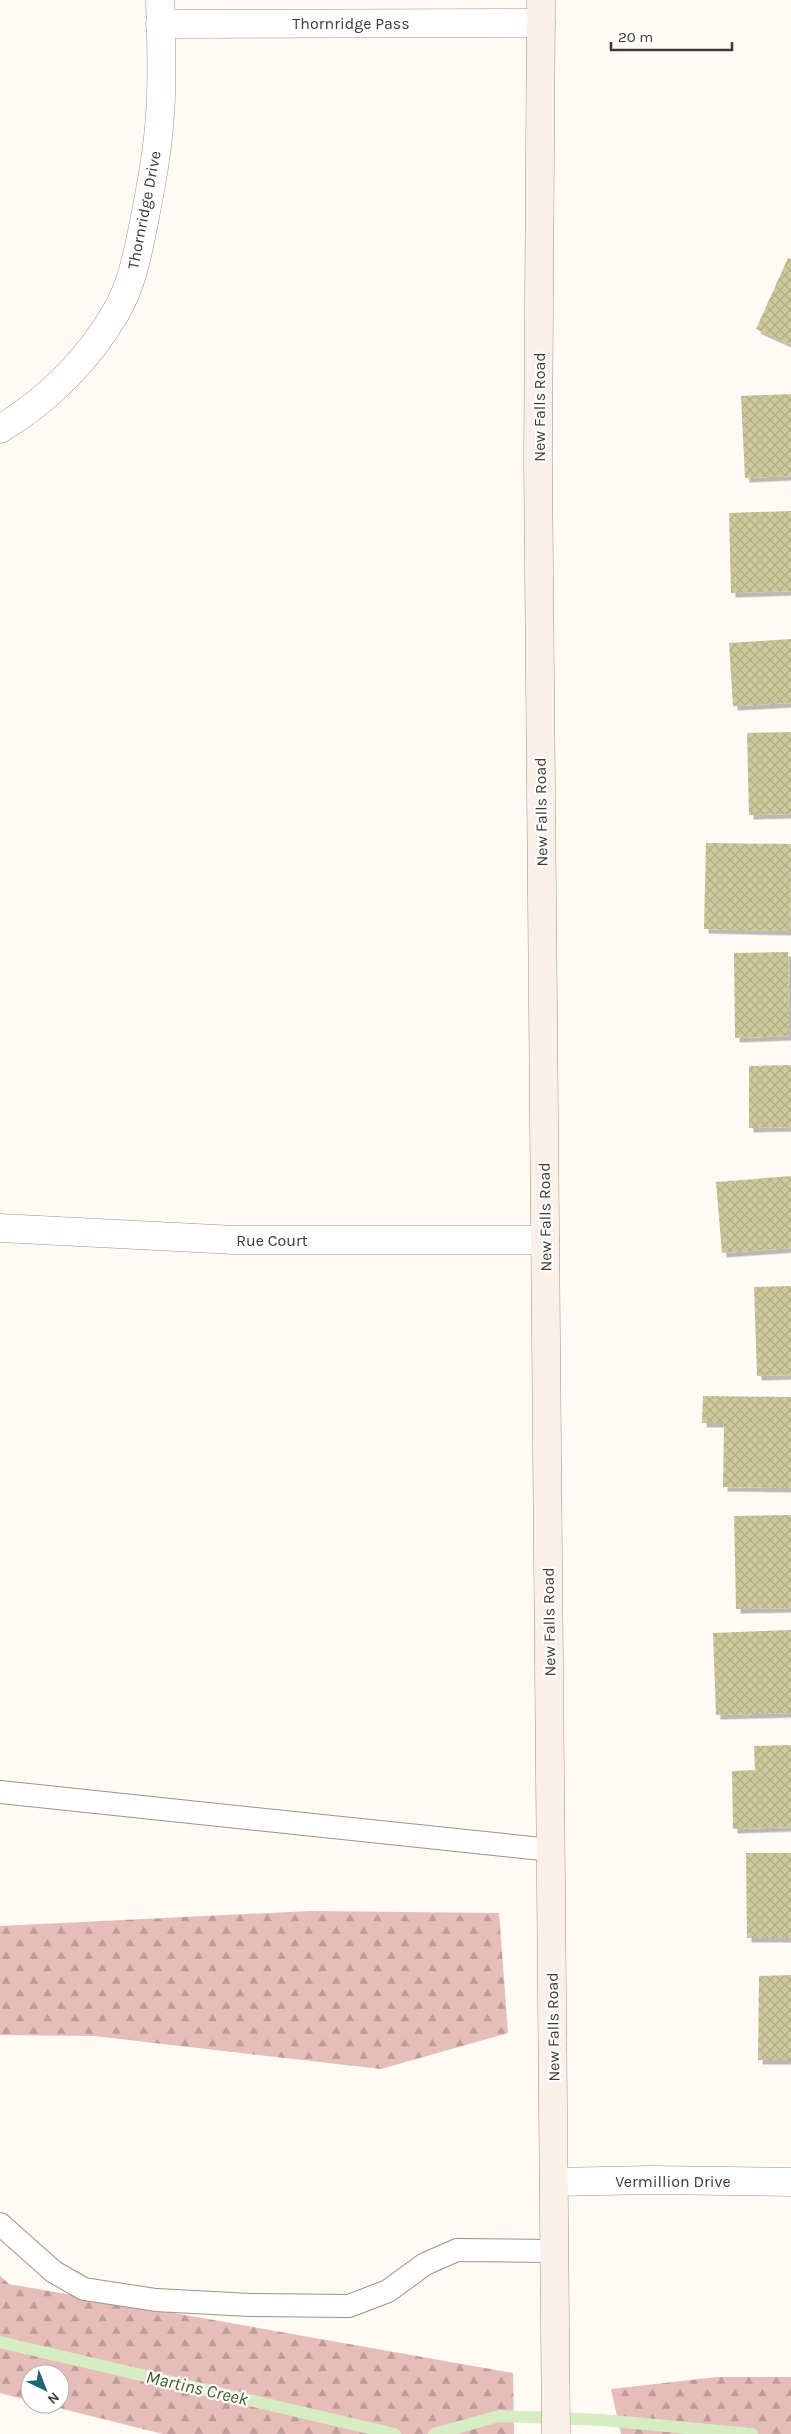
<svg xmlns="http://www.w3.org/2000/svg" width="791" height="2434" font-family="Karla,sans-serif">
<defs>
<pattern id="forest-firs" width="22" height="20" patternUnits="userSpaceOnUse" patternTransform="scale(1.25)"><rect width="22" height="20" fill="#e7bdb9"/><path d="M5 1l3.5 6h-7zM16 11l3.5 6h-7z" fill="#bd9b97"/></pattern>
<pattern id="building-cross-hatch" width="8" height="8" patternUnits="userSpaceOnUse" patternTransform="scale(1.25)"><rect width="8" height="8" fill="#cdc99b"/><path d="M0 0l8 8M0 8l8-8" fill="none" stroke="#b1ad86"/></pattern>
<filter id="shadow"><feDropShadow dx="4.5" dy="4.5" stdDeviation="0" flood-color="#0004"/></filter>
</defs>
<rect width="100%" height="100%" fill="#fffaf3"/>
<!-- forest -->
<path fill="url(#forest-firs)" d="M310,1911L499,1913L508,2033L381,2069L94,2036L0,2035V1926Z
M0,2276L9,2284L513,2373L514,2434H163L43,2404H60V2374H30V2401L0,2393Z
M717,2377H791V2434H621L611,2389Z"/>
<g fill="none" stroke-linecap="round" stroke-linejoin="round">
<!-- stream -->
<path stroke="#d6ecc2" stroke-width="12" d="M0,2342L395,2434
M434,2434L499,2416L602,2420L752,2434"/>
</g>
<!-- building -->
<path fill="url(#building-cross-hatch)" filter="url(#shadow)" d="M788,258L791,259V345L756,329Z
M791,394V476L745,478L741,396Z
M791,511V591L731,593L729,513Z
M791,639V703L733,706L729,643Z
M791,732V814L749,815L747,733Z
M706,843L791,844L790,931L704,929Z
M788,952L789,1036L735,1038L734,953Z
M791,1065V1127L749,1128V1066Z
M791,1176V1248L722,1253L716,1182Z
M791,1286V1375L757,1376L754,1287Z
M703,1396L791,1397V1488L723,1487L724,1423H702Z
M791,1515V1608L736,1609L734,1516Z
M791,1630V1713L716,1715L713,1633Z
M791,1745V1827L733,1829L732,1771L755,1770L754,1746Z
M746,1853H791V1938H747Z
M791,1975V2060H758L759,1976Z"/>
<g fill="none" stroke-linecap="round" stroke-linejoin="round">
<!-- service casing -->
<g stroke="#9e9384" stroke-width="24">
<path id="service" d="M0,1792L551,1850
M0,2224L54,2272L84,2289L156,2300L250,2305L349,2306L388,2291L425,2264L457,2250L555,2251"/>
</g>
<!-- minor casing -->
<g stroke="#9e9384" stroke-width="29">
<path id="minor" d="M160,24L541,23
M0,429C47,401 89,359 116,312C132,285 138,252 144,222C151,186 158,150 160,114C163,76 161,37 160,0
M0,1228L235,1240H545
M554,2182L651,2180L791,2182"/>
</g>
<!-- secondary casing -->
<g stroke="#9e9384" stroke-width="29">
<path id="secondary" d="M541,0L538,460L556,2434"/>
</g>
<!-- service -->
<use href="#service" stroke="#fff" stroke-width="22"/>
<!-- minor -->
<use href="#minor" stroke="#fff" stroke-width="28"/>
<!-- secondary -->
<use href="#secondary" stroke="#fbefe9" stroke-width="28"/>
</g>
<g text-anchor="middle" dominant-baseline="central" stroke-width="4.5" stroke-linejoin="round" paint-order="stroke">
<!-- street labels -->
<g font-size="16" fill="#3e3933" stroke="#fff">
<text x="351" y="23">Thornridge Pass</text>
<text transform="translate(144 210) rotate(-79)">Thornridge Drive</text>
<text transform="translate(539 407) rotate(-90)">New Falls Road</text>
<text transform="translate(541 812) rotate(-91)">New Falls Road</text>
<text transform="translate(545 1217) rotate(-91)">New Falls Road</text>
<text x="272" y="1240">Rue Court</text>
<text transform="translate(549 1622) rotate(-91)">New Falls Road</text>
<text transform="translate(553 2027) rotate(-91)">New Falls Road</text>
<text x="673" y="2181">Vermillion Drive</text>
</g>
<!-- water labels -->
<g font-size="18" font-style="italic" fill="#415b21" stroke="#fff">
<text transform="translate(197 2388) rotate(13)">Martins Creek</text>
</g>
</g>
<!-- north arrow -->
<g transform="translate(45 2389) rotate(137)"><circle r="24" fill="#ffffff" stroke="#b2b0ad"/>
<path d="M0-4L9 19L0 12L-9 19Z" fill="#1c6671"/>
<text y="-8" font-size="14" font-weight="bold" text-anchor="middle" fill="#3e3933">N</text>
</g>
<!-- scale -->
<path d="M611 42v8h121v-8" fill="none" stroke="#3e3933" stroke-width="2.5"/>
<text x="618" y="42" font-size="15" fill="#3e3933" stroke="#ffffff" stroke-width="4" paint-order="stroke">20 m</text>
</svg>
